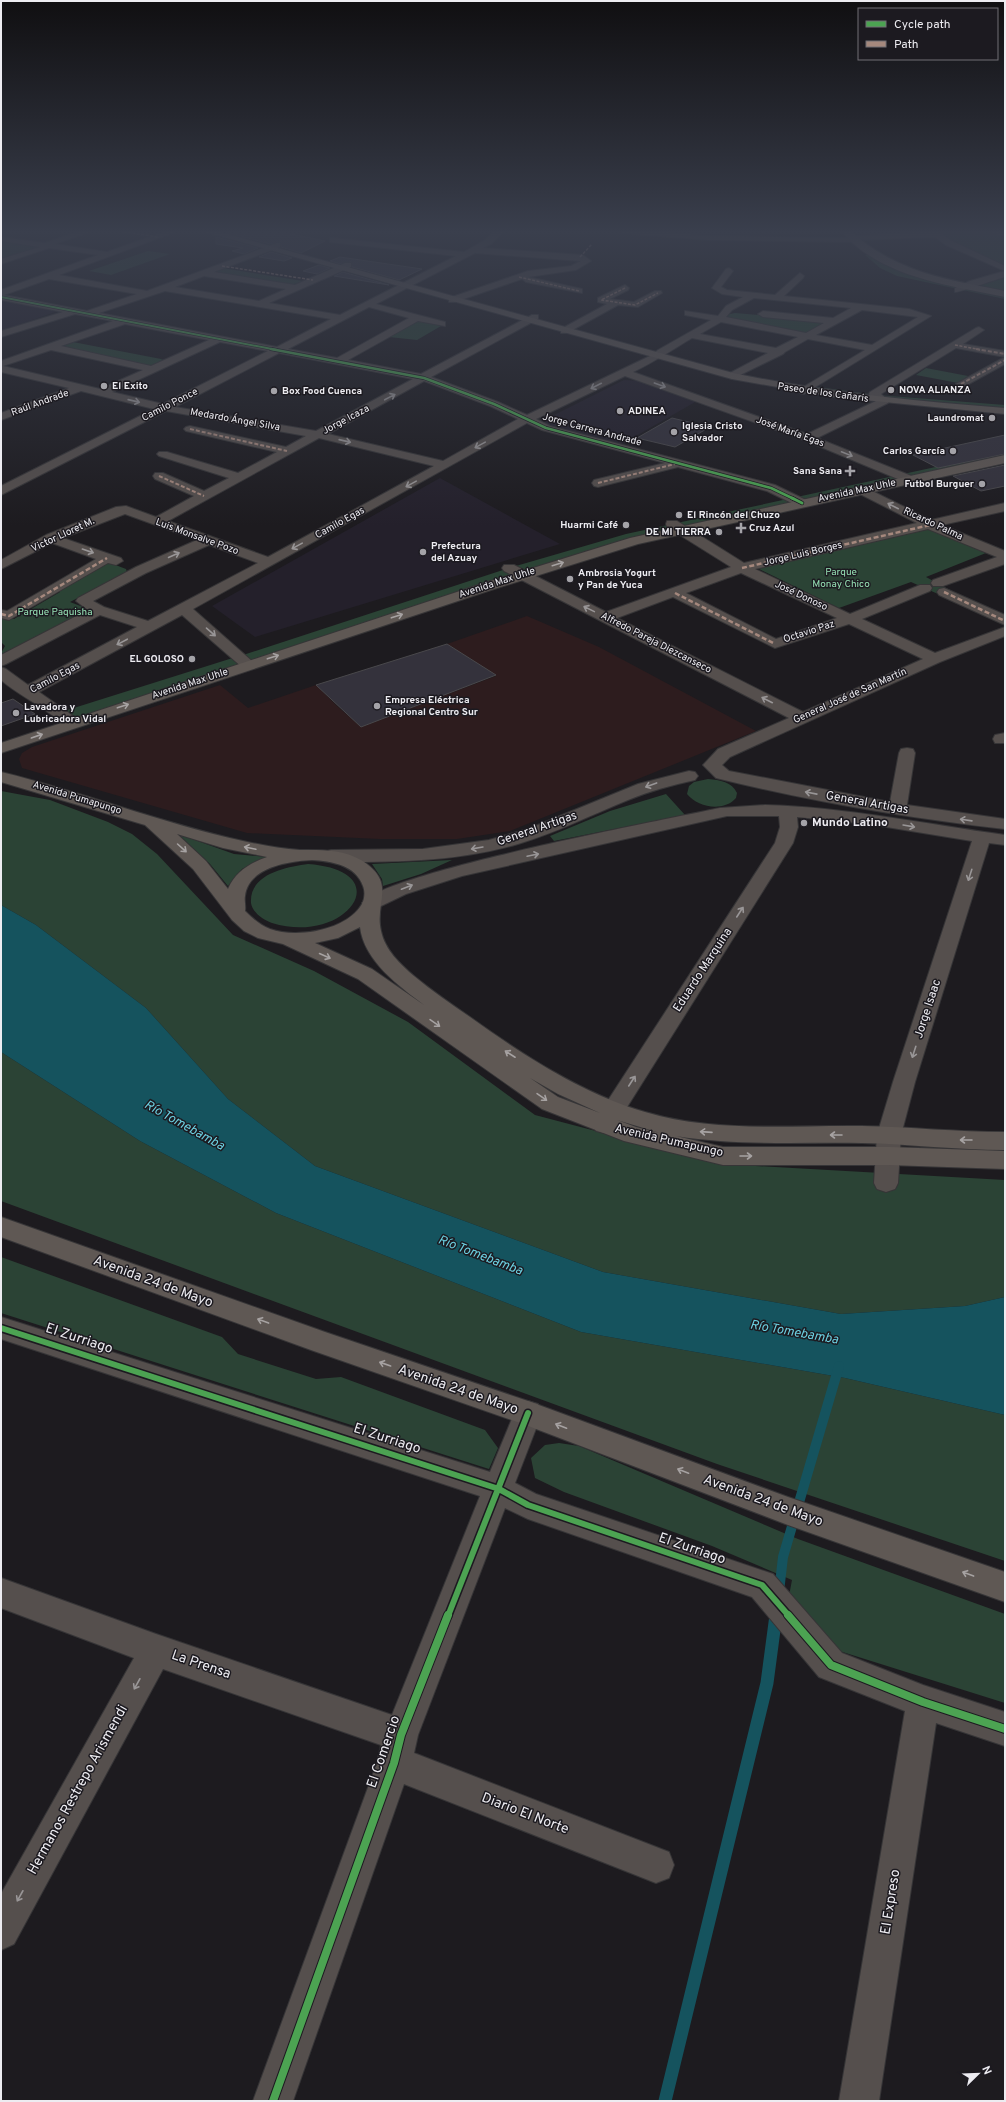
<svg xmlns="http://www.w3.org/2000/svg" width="1006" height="2102" font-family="Overpass,sans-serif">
<rect width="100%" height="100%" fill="#1d1b1f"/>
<!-- built -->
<path fill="#24202b" d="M649,231H733L741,238L704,237Z
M1,300L52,310L55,312L1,331Z
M624,380L642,381L697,401L622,444L549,426L540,422Z
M440,478L560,544L255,637L212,606Z"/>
<!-- industrial -->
<path fill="#2d1c1e" d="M527,616L599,647L756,731L510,831L457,839H380L247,833L22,768L19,759L22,753L32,747L220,685L248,708L316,685L337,706L361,727L496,676L447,644Z"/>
<!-- green -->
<path fill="#2b4335" d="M933,231H993L1005,235V267Z
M1,241L37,247L38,248L1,260Z
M148,251L170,254L111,275L89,271Z
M865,255H876L892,266L1005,294V299L897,276L880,268Z
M222,268L303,281L292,285L211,272Z
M1005,276V293L979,287L976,284Z
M735,313L831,321L805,334L726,319L725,315Z
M423,321L441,326L417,340L389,337L415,322Z
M73,342L161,359L163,360L155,365L146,366L61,346Z
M926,368L968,376L958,383L916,375Z
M811,386L877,395L1005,405V410L804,391Z
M1005,452V459L681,530L251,664L240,656L509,568L626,534Z
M928,529L986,553L926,577L950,590L938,594L911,582L839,608L757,568Z
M105,561L126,569L127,572L70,602L91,610L8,654L1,653L5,646L1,642V616L14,619L60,592L55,589Z
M239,656L249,666L73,723L61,712Z
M708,779C720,780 732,782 737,793L736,798C724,812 698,808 687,794L689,786L694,782Z
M1,791L50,800L108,822L132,834L157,854L233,935L314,971L408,1022L535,1115L721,1164L1005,1180V1297L965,1306L841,1314L603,1272L315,1166L228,1099L146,1008L36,925L1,905Z
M666,794L685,815L554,841L550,836L610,811Z
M178,834L234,854L267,857L242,869L228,886L210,864Z
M452,860L421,874L383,886L382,879L372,864Z
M308,864C401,871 345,946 272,923C263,920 252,912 251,903C249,874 286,867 308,864Z
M1,1052L140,1141L276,1213L581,1332L845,1378L1005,1415V1561L717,1464L1,1201Z
M1,1257L222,1337L238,1354L316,1379L341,1377L485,1430L498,1448L489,1469L1,1313Z
M559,1443L579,1446L798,1539L1005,1614V1703L782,1633L792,1580L712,1546L564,1492L535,1478L531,1458L545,1445Z"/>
<!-- water -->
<path fill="#15535e" d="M1,905L36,925L146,1008L228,1099L315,1166L603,1272L841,1314L965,1306L1005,1297V1415L845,1378L581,1332L276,1213L140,1141L1,1052Z"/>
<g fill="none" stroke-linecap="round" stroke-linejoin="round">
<!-- stream-far1 -->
<path stroke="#15535e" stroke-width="10" d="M779,1592L783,1557L839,1366
M776,1616V1613"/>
<!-- stream -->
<path stroke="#15535e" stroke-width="13" d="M665,2101L767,1683L776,1615"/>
</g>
<!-- building -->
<path fill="#34323c" stroke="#49484b" d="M222,231H277L325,241L301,253L281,247L280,242L270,244Z
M216,237L258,248L244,254L232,251L243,248L216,244Z
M271,252L292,258L284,261L259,257Z
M340,257L422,269L399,280L352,267L351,262L340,264L330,261Z
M319,265L330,268L317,274L303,271Z
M343,272L389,285L334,276Z
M672,418L710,427L675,447L637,438Z
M1005,435V454L938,468L913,455Z
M1005,465V486L981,491L953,476Z
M447,644L496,675L361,727L316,685Z
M13,699L35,714L1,726V703Z"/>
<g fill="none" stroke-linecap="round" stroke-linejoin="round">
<!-- minor casing -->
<g stroke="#363537" stroke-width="2">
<path id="minor" d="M80,231H92L55,244L107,252L166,231H178L59,275L147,291L277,243H280V247L214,272L295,285L345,263H351V267L269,303L340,315L456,256L330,242V238H333L464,252L485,240L495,231H504L491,244L483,248L583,255L591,261L576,270L528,277L582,289V293L526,282L522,279L455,302H449V298L528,271L571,266L581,261L475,253L376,304L445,322V326L418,321L348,360L421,374L532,315H538V319L431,377L498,402L527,415L652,355L658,350L711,320L685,315V311L718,316L726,306L743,297L722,294L712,288L726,269L729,268L733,271L721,287L727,290L775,295L800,273L804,276L803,278L784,296L909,309L931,316L804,394L800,393L799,391L800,389L865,350L808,339L785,352L783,354L732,379L727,376L728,374L768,353L692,338C672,350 654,362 633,372L807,434L876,401L869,394L870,392L976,328L979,327L984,330L963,344L1005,351V357L956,348L881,394L889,401L888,403L817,438L914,477L916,480L910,484L804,440L625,376L536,419L550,426L775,485L806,500L808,503L806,506H798L767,491L678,467L598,487L594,486L592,483L594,480L665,463L542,430L527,423L193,609L253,662L256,665L253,668H243L182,615L39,692L79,720L81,723L79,726C74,728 71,728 67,726C61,723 55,717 49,713C33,701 16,693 1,680V667L6,669L28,685L137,627L100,615L6,664L1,666V655L88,610L76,601L78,598L136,567L197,540L125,514L63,538L121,558L123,561L116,565L108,563L9,620L1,618V610L7,611L96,559L52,543L1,569V560L46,535L116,507L126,506L156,517L194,496L155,479L153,476L155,473H163L204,491L229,478L159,456L157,454L159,452H167L238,473L277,452L186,431L184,429L186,427L190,426L286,447L306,436L166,411L1,495V486L154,409L81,391L1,420V413L69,388L1,372V361L113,321L75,314L1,337V331L63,312L1,300V290L98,255L49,248L1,264V259L40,247L1,241V237L45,243ZM204,276L286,289L259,301L175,287ZM49,279L137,294L87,311L4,295ZM165,291L331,319L277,347L99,313ZM754,298L851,308L833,318L763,311L758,314L763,317L824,323L806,333L726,317L732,310ZM369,307L409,318L337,358L288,349ZM862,310L918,317L872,345L816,335ZM721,322L798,337L776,348L700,334ZM125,324L209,340L151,366L61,346ZM220,342L268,351L163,404L112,392ZM51,350L143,370L100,389L3,366ZM279,353L413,379L316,431L175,407ZM424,381L490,406L518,419L443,461L328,434ZM319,438L434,466L268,557L168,521ZM209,545L258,563L148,621L104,607L93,601L146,573Z
M618,231H653L708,236L848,238L852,236L937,231L952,241L1005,266V277C997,279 958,293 955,292V288L970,281L1005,271L946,245L935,237L857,240L853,242L708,240L622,233Z
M990,231L1005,232V237L991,233Z
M625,285L629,288L628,290L610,299L634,302L655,291H661L662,293L638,307L618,305L567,333H561V329L607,304L598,302V298Z
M1005,357V364L965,386H957L956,384Z
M862,486L931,520L1005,503V511L942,525L1005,551V564L943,586H933L931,583L933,580L997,557L928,529L755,569L850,614L920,585H930L932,588L930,591L862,619L935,653L1005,627V636L940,662L730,757L722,765L729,771L890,802L899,753L901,749L907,748L913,749L915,753L907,805L1005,819V829C908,818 810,801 716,778L703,765L718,749L789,718L504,571L502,568L504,565H514L606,612L731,567L667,527L666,524L667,521H677L744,563L917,523L858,493L856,490ZM741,573L837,618L776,639L686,593ZM673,597L775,648L849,624L923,659L803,712L617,618Z
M944,588L1005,615V625L939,595L937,592L939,589Z
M1005,733V743H995L993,739L995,735Z
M689,771L695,772L698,776L695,780C672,785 650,791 628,800C591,815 556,833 518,844C457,862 394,862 331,862L324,860L322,856L324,852L331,850L423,849L489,840L528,829L638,784Z
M765,805C845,807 925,824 1005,835V845L989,843L915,1082L901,1135L898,1183L895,1189L886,1192L877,1189L874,1183L877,1135L893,1082L972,841L868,824L797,817L798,827L793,843L612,1131L604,1133L596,1131L592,1125L775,843L780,827L779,816H727L462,876L406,894L379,907L372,909L365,907L362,903C383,873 668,819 720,808Z
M1,1317L490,1472L518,1404L528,1401L538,1404L542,1413L515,1483L536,1494L773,1574L842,1653L923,1685L1005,1712V1746L936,1723L879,2101H839L905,1711L819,1677L752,1597L528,1519L505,1508L418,1735L414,1753L669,1852L674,1865L669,1878L656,1883L404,1784L293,2101H253L377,1763L381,1745L163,1669L14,1944L1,1950V1894L134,1658L1,1608V1578L156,1634L392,1715L480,1496L1,1339Z"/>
</g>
<!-- major casing -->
<g stroke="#363537" stroke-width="2">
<path id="major" d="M202,231H216L733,373C823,392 914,401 1005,408V414L834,397L732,379Z
M841,231H850C898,273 945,279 1005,291V297C949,285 881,278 841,231Z
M1005,455V463L638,544L491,590L1,753V743L481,584L630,538Z
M1,772C83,792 161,823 243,841C261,845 282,849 300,850C321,850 342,849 361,860C398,883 374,902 381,931C385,950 400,964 414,976C432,991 451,1004 470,1017C523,1055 581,1093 645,1112C715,1133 790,1125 862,1126C910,1127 957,1132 1005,1132V1150C957,1150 910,1144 862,1143C799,1142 738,1146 676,1136L723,1147H889L1005,1151V1169L889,1165H723L624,1141L542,1109L358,979L283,944L258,938L244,931L232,920L193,869L145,825L1,782ZM177,834L223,848L267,857C250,863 235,872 228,889L206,861ZM312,860C331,861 356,865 363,886C365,891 365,898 362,904C347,930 297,939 270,929C260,925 253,919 245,911C246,906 244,901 245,896C248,867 290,861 312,860ZM360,927C364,961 399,986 424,1005L372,969L315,943L338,938ZM530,1078L558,1094L600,1113L558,1097ZM617,1120L660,1133L636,1127Z
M1,1217L325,1332L528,1401L788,1497L1005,1572V1602L788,1525L523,1424L311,1350L1,1237Z"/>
</g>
<!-- minor -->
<use href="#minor" fill="#554f4d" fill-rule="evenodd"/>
<!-- major -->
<use href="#major" fill="#5f5854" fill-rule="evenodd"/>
<!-- quiet-far2 -->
<path stroke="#a5887d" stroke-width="1.5" stroke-dasharray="3 1.5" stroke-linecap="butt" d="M119,231L158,237
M580,257L592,244
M222,266L313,280
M519,277L579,291
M625,288L601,300L635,305L658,293
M955,345L982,350"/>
<!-- quiet-far1 -->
<path stroke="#a5887d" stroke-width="2" stroke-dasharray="4 2" stroke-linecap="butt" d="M976,349L1005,354
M961,384L1005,360
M190,429L287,451
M159,476L204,496
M598,483L675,464"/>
<!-- quiet -->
<path stroke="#a5887d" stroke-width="2.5" stroke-dasharray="5 2.5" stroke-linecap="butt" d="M742,568L930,525
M944,592L1005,621
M675,593L775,644
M1,614L9,616L107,558"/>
<!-- cycleway-far4 casing -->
<g stroke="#1c1a20" stroke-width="3">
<path id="cycleway-far4" d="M1,297L277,350"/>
</g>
<!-- cycleway-far3 casing -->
<g stroke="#1c1a20" stroke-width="4">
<path id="cycleway-far3" d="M271,349L424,378L494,404L546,428L771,488L794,499"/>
</g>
<!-- cycleway-far2 casing -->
<g stroke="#1c1a20" stroke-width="4.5">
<path id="cycleway-far2" d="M792,498L802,503"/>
</g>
<!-- cycleway-far1 casing -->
<g stroke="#1c1a20" stroke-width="9">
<path id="cycleway-far1" d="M1,1328L499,1489L528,1505L762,1585L789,1616
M448,1616L528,1413"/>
</g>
<!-- cycleway casing -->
<g stroke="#1c1a20" stroke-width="10">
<path id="cycleway" d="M788,1615L831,1665L923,1702L1005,1729
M273,2101L394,1763L401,1735L448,1615"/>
</g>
<!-- cycleway-far4 -->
<use href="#cycleway-far4" stroke="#4ca352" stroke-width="2"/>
<!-- cycleway-far3 -->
<use href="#cycleway-far3" stroke="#4ca352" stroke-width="2.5"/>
<!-- cycleway-far2 -->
<use href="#cycleway-far2" stroke="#4ca352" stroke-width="3"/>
<!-- cycleway-far1 -->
<use href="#cycleway-far1" stroke="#4ca352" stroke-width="6"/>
<!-- cycleway -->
<use href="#cycleway" stroke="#4ca352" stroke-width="8"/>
</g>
<!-- one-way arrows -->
<defs><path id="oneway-shaft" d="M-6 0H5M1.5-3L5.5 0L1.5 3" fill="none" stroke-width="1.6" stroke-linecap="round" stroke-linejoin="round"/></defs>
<g stroke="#999697">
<use href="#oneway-shaft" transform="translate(660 385) rotate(20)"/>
<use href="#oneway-shaft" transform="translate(596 386) rotate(153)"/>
<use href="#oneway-shaft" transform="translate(390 397) rotate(-28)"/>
<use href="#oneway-shaft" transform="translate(134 401) rotate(13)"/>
<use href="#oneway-shaft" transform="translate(345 441) rotate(13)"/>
<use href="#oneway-shaft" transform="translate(480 445) rotate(151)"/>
<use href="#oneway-shaft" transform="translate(847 454) rotate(22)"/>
<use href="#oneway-shaft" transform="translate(411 484) rotate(151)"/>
<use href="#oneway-shaft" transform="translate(893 506) rotate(-153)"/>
<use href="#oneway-shaft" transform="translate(297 546) rotate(151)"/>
<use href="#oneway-shaft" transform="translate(88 551) rotate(19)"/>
<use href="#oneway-shaft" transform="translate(174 555) rotate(-24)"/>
<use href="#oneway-shaft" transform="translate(589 609) rotate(-154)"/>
<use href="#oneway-shaft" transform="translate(211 632) rotate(41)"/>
<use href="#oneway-shaft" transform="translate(122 642) rotate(152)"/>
<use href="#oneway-shaft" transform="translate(767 700) rotate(-153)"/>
<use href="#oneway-shaft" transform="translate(651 785) rotate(160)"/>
<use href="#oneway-shaft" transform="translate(811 793) rotate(-169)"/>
<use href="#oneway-shaft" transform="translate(966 820) rotate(-172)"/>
<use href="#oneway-shaft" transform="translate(909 826) rotate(10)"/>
<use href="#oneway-shaft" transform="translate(477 848) rotate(170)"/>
<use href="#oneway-shaft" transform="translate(533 855) rotate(-12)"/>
<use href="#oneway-shaft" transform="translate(970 875) rotate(108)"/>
<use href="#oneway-shaft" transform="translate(407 887) rotate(-21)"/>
<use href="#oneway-shaft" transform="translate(740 912) rotate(-57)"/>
<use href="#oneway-shaft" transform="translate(914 1052) rotate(108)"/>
<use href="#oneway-shaft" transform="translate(632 1081) rotate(-57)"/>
<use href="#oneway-shaft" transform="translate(137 1684) rotate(119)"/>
<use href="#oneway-shaft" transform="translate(20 1896) rotate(119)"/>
</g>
<g stroke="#a6a2a2">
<use href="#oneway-shaft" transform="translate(558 564) rotate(-17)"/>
<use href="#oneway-shaft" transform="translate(397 616) rotate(-18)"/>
<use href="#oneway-shaft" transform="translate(273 657) rotate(-18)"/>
<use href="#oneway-shaft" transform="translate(123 706) rotate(-18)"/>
<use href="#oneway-shaft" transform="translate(37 736) rotate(-19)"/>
<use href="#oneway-shaft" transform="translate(182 848) rotate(42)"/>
<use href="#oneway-shaft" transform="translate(250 848) rotate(-168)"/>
<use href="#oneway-shaft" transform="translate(325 956) rotate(24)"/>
<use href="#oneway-shaft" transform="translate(435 1023) rotate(35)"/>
<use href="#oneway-shaft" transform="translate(510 1054) rotate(-147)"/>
<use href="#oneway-shaft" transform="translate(542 1097) rotate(35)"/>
<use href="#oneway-shaft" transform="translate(706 1132) rotate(-176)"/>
<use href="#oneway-shaft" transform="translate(836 1135) rotate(-180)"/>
<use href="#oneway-shaft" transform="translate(966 1140) rotate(-180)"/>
<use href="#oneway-shaft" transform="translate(746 1156)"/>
<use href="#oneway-shaft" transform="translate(263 1321) rotate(-160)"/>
<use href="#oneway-shaft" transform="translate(385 1364) rotate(-161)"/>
<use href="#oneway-shaft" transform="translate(561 1426) rotate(-159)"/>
<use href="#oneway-shaft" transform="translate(683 1471) rotate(-159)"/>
<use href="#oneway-shaft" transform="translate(968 1574) rotate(-160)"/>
</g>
<!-- sky -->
<linearGradient id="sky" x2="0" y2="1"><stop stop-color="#100f11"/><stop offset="0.44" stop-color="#3a3f4d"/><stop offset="1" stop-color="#3a3f4d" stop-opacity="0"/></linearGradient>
<rect width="1006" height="526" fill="url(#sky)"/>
<!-- markers -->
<g fill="#a4a3a8" stroke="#1c1a20" stroke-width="1.5">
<circle cx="104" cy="386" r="4"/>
<circle cx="891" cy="390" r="4"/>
<circle cx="274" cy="391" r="4"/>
<circle cx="620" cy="411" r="4"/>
<circle cx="992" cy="418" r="4"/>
<circle cx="674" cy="432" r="4"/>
<circle cx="953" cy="451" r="4"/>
<path d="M848 465h4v4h4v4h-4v4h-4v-4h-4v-4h4z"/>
<circle cx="982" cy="484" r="4"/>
<circle cx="679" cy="515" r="4"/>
<circle cx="626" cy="525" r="4"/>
<path d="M739 522h4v4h4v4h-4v4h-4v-4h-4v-4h4z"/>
<circle cx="719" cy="532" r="4"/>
<circle cx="423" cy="552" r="4"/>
<circle cx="570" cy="579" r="4"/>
<circle cx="192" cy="659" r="4"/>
<circle cx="377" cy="706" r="4"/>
<circle cx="16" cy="713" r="4"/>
<circle cx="804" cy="823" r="4"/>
</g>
<g text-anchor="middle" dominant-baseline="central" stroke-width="3" stroke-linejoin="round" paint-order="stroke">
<!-- far-poi labels -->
<g font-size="10" font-weight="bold" fill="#edecf1" stroke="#1c1a20" text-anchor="start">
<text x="112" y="386">El Exito</text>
<text x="899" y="390">NOVA ALIANZA</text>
<text x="282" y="391">Box Food Cuenca</text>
<text x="628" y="411">ADINEA</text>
<text x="984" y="418" text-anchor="end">Laundromat</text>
<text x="682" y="426">Iglesia Cristo<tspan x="682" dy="12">Salvador</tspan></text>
<text x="945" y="451" text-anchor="end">Carlos García</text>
<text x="842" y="471" text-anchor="end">Sana Sana</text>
<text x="974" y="484" text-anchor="end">Futbol Burguer</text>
<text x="687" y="515">El Rincón del Chuzo</text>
<text x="618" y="525" text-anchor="end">Huarmi Café</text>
<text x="749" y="528">Cruz Azul</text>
<text x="711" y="532" text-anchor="end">DE MI TIERRA</text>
<text x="431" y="546">Prefectura<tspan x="431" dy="12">del Azuay</tspan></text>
<text x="578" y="573">Ambrosia Yogurt<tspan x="578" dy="12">y Pan de Yuca</tspan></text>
<text x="184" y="659" text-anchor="end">EL GOLOSO</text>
<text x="385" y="700">Empresa Eléctrica<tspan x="385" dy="12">Regional Centro Sur</tspan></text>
<text x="24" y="707">Lavadora y<tspan x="24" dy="12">Lubricadora Vidal</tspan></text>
</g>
<!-- far-street labels -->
<g font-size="10" fill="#edecf1" stroke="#1c1a20">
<text transform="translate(823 393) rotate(8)">Paseo de los Cañaris</text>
<text transform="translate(40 403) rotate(-20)">Raúl Andrade</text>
<text transform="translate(170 405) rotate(-27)">Camilo Ponce</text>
<text transform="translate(235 420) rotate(10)">Medardo Ángel Silva</text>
<text transform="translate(346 420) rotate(-28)">Jorge Icaza</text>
<text transform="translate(592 430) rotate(15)">Jorge Carrera Andrade</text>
<text transform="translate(790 432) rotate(20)">José María Egas</text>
<text transform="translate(857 491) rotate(-12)">Avenida Max Uhle</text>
<text transform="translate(340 523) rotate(-29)">Camilo Egas</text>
<text transform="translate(933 524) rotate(25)">Ricardo Palma</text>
<text transform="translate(63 535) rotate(-25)">Victor Lloret M.</text>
<text transform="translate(197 537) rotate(20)">Luis Monsalve Pozo</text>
<text transform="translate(803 554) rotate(-13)">Jorge Luis Borges</text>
<text transform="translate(497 583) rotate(-18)">Avenida Max Uhle</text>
<text transform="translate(801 596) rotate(25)">José Donoso</text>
<text transform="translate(809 632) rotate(-18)">Octavio Paz</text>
<text transform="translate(656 643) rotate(27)">Alfredo Pareja Diezcanseco</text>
<text transform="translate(55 678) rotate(-28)">Camilo Egas</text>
<text transform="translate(190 684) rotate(-18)">Avenida Max Uhle</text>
<text transform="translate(850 696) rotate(-24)">General José de San Martín</text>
<text transform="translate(77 798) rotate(17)">Avenida Pumapungo</text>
</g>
<!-- far-park labels -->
<g font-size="10" fill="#96e1b5" stroke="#1c1a20">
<text x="841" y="572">Parque<tspan x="841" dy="12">Monay Chico</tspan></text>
<text x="55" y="612">Parque Paquisha</text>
</g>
<!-- street labels -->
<g font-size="12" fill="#edecf1" stroke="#1c1a20">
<text transform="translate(867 803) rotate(10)">General Artigas</text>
<text transform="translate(537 829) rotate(-19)">General Artigas</text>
<text transform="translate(703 970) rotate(-57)">Eduardo Marquina</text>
<text transform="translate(928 1009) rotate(-72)">Jorge Isaac</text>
<text transform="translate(669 1141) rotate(13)">Avenida Pumapungo</text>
</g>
<!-- poi labels -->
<g font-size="12" font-weight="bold" fill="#edecf1" stroke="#1c1a20" text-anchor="start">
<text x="812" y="823">Mundo Latino</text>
</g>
<!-- water labels -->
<g font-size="13" font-style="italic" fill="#6cd1e2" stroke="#1c1a20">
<text transform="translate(184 1126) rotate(29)">Río Tomebamba</text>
<text transform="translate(480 1256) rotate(21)">Río Tomebamba</text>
<text transform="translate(794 1333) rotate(10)">Río Tomebamba</text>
</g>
<!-- near-street labels -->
<g font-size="14" fill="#edecf1" stroke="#1c1a20">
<text transform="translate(153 1282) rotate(20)">Avenida 24 de Mayo</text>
<text transform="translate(79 1339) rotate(18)">El Zurriago</text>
<text transform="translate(458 1390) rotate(19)">Avenida 24 de Mayo</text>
<text transform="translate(387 1439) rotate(18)">El Zurriago</text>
<text transform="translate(763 1501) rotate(20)">Avenida 24 de Mayo</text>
<text transform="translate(692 1549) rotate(19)">El Zurriago</text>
<text transform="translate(201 1665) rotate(19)">La Prensa</text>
<text transform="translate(384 1752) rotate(-71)">El Comercio</text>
<text transform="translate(78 1790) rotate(-61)">Hermanos Restrepo Arismendi</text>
<text transform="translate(525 1814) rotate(21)">Diario El Norte</text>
<text transform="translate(891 1902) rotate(-81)">El Expreso</text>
</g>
</g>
<!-- border -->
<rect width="1006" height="2102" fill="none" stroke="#edecf1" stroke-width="4"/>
<!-- legend -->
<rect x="858" y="8" width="140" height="52" fill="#1c1a20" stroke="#706e74"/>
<rect x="866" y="21" width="20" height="6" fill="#4ca352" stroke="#706e74"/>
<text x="894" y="28" font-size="12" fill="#edecf1">Cycle path</text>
<rect x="866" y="41" width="20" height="6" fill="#a5887d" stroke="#706e74"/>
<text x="894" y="48" font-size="12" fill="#edecf1">Path</text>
<!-- north arrow -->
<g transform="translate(978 2074) rotate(67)" stroke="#1c1a20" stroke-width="3" paint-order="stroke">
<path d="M0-3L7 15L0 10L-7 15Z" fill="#edecf1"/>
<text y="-6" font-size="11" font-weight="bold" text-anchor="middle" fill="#edecf1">N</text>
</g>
</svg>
